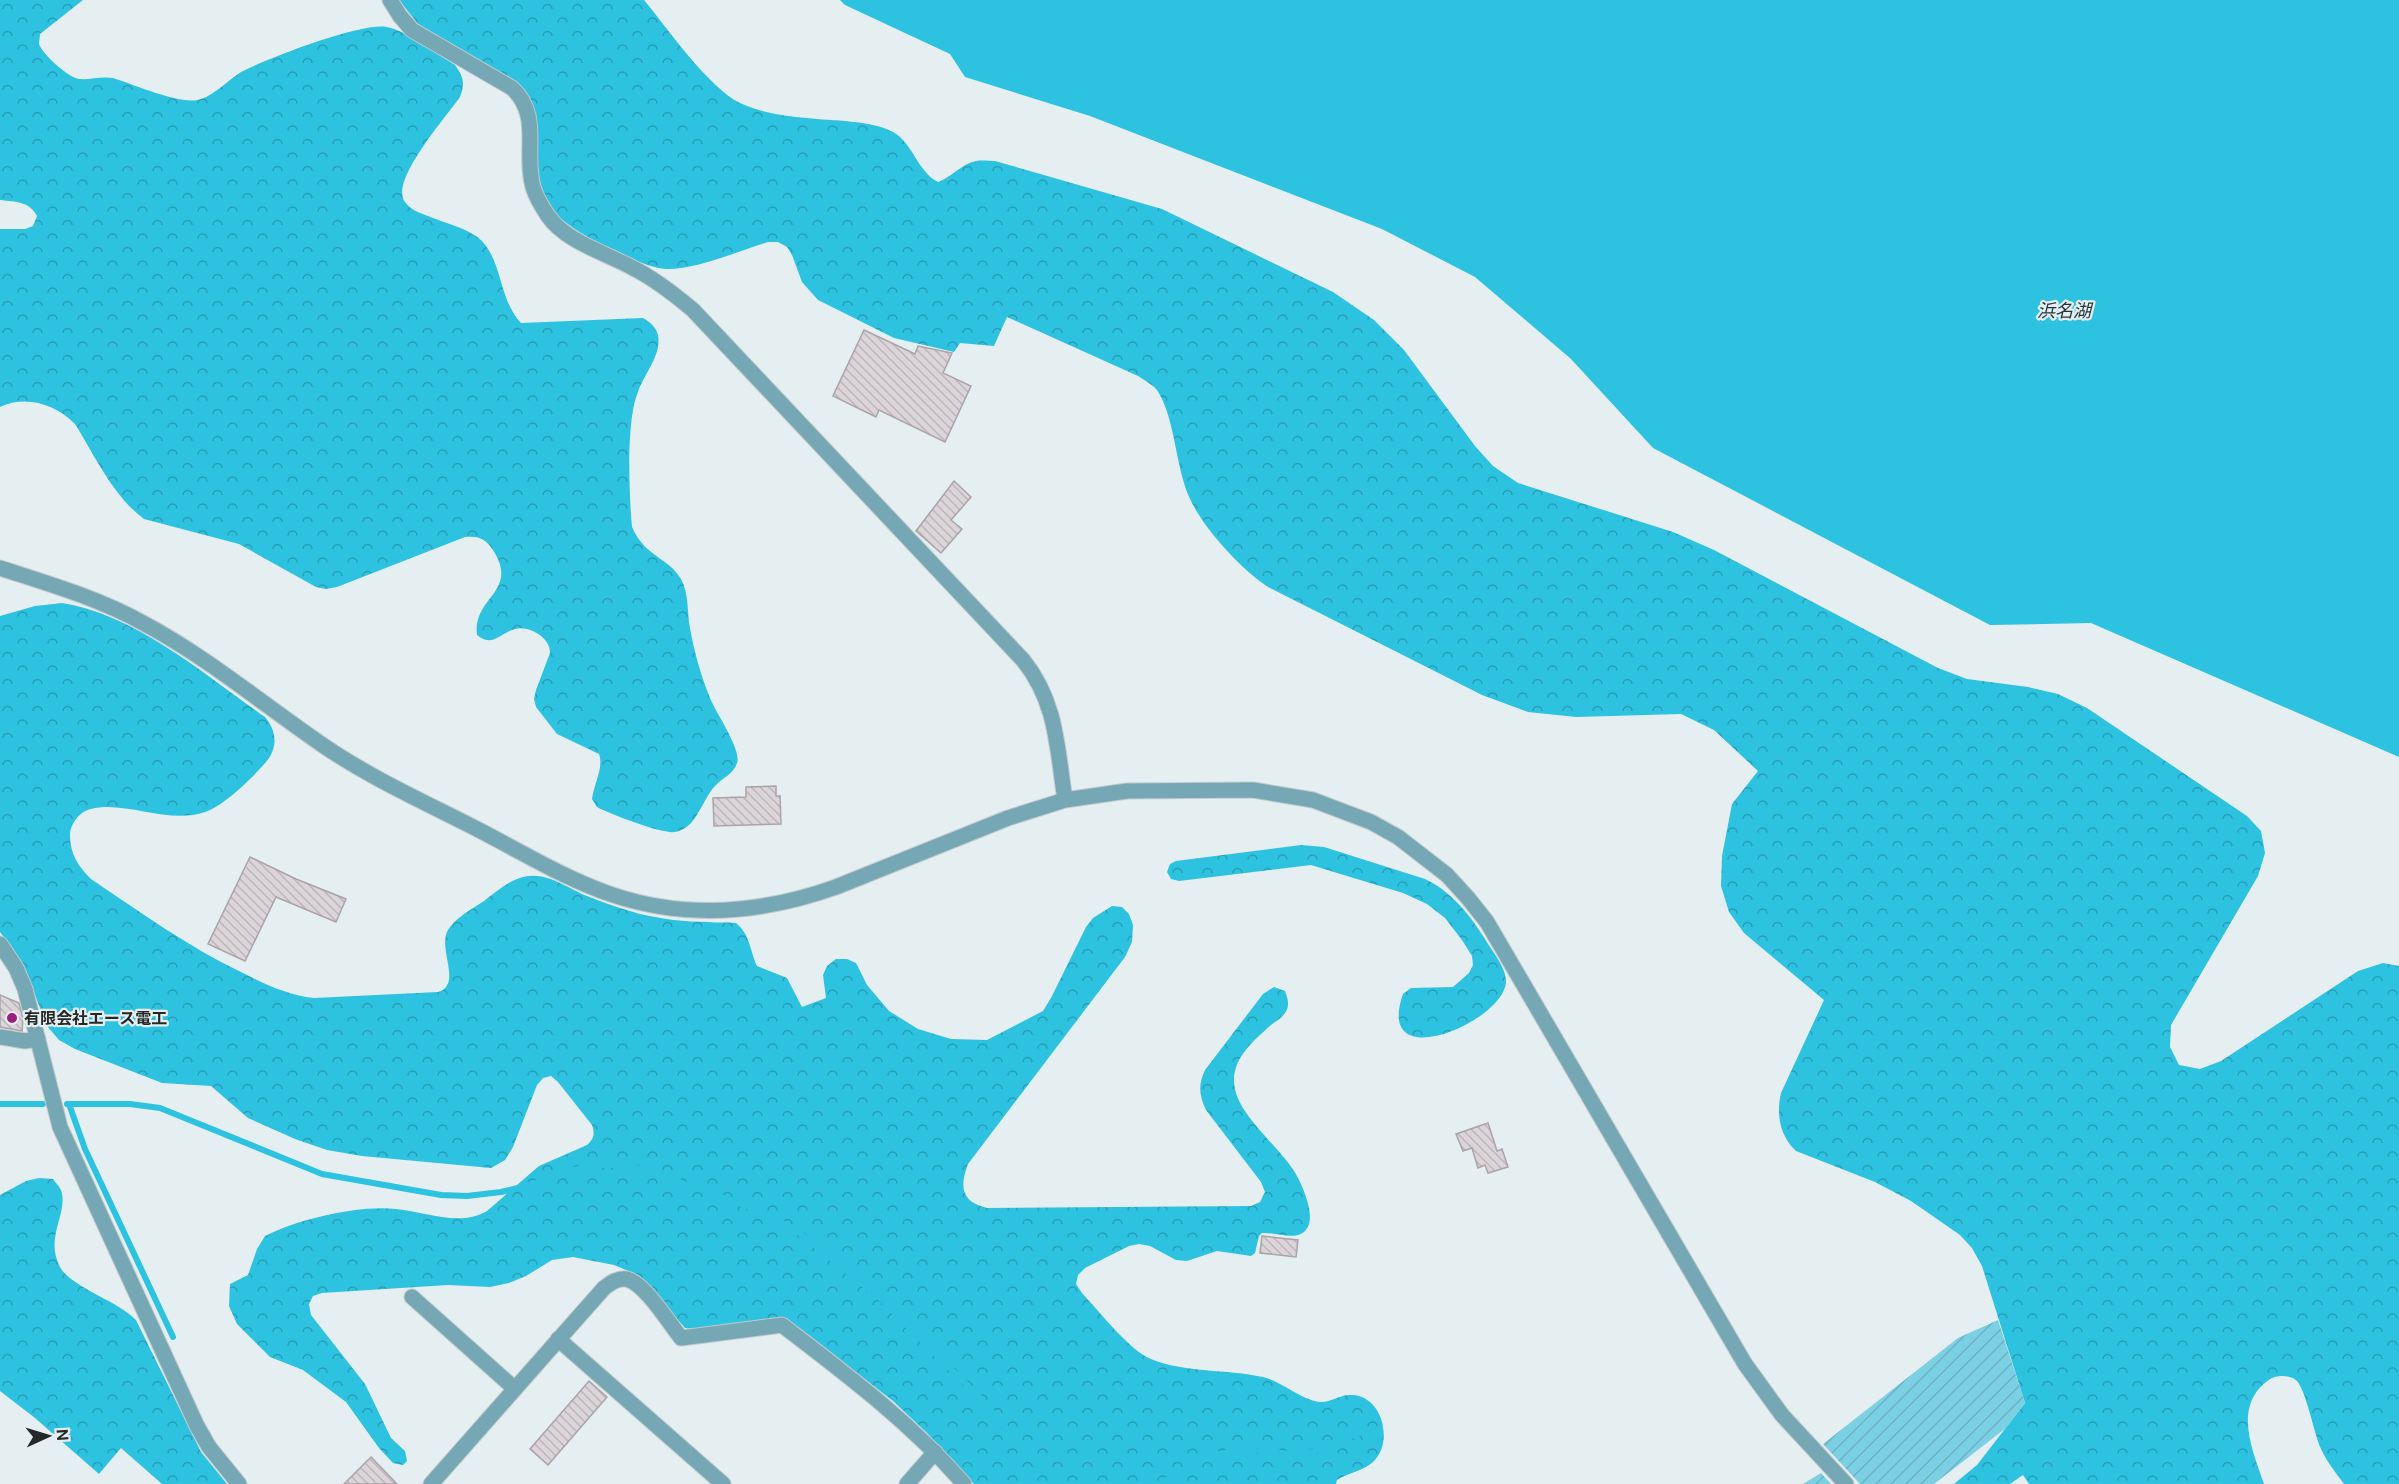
<svg xmlns="http://www.w3.org/2000/svg" width="2399" height="1484" font-family="'DM Sans','Noto Sans JP',sans-serif">
<defs>
<pattern id="forest-crowns" width="20" height="18" patternUnits="userSpaceOnUse" patternTransform="scale(1.5)"><rect width="20" height="18" fill="#2dc2e0"/><path d="M2 6a3 3 0 1 1 6 0M12 15a3 3 0 1 1 6 0" fill="none" stroke="#269eb6"/></pattern>
<pattern id="garden-furrows" width="10" height="10" patternUnits="userSpaceOnUse" patternTransform="scale(1.5)"><rect width="10" height="10" fill="#7cd0e4"/><path d="M-1 1l2-2M0 10L10 0M9 11l2-2" fill="none" stroke="#6bb3c4"/></pattern>
<pattern id="building-back-hatch" width="6" height="6" patternUnits="userSpaceOnUse" patternTransform="scale(1.5)"><rect width="6" height="6" fill="#dbd4d8"/><path d="M-1 5l2 2M0 0l6 6M5-1l2 2" fill="none" stroke="#bcb6b9"/></pattern>
</defs>
<rect width="100%" height="100%" fill="#e5eef0"/>
<!-- forest -->
<path fill="url(#forest-crowns)" d="M0,0H83L40,34C40,37 39,41 39,44C42,54 69,78 79,79C90,80 101,76 113,78C132,84 179,104 197,100C214,97 228,79 243,71C269,58 361,22 387,27C407,31 437,54 455,65C464,77 465,84 460,97C447,116 389,181 405,202C411,211 423,214 433,218C448,224 470,229 482,241C503,264 499,300 521,323L643,318C650,322 656,327 658,335C662,355 644,374 638,392C626,420 629,495 632,527C645,557 668,557 681,579C689,593 687,612 690,628C694,651 701,676 710,698C716,713 742,750 737,763C734,774 722,778 715,786C708,793 704,804 698,813C693,822 686,830 675,832C662,834 610,814 597,807L592,799C594,784 604,767 599,754L557,734L536,707L534,699L536,690L550,653C551,638 529,625 515,629C500,633 493,648 477,635C472,597 520,592 493,550C485,538 478,536 465,537L337,587L326,589L316,587L239,544L144,519C113,496 95,456 75,424C55,404 26,395 0,407V229H25L33,226L37,216C29,201 16,202 0,200Z
M399,0H644C667,28 709,88 740,103C762,113 784,116 807,118C832,121 871,120 893,132C913,143 917,171 938,182C952,177 961,164 976,161C982,160 989,161 995,161L1162,209L1333,292L1374,320L1404,350L1475,446L1493,466L1518,483L1673,532L1714,550L1938,668L1967,679L2028,687L2058,694L2087,708L2247,816L2261,831L2265,853L2258,876L2171,1025L2170,1047L2179,1065L2200,1069L2221,1061L2358,971L2383,963L2399,966V1484H2344C2336,1473 2327,1462 2321,1449C2314,1434 2306,1389 2296,1380C2289,1375 2277,1375 2270,1379C2232,1405 2252,1449 2264,1484H2029L2023,1475L2010,1484H1954L1977,1465L2025,1403L1982,1266L1972,1248L1960,1235L1911,1201L1875,1182L1796,1151C1780,1136 1776,1115 1781,1093L1824,1000L1744,933L1729,912L1721,886L1722,856L1732,804L1758,771L1714,730L1681,714L1576,717L1528,712L1482,695L1268,587C1242,570 1205,530 1191,501C1175,469 1176,419 1157,390C1153,385 1144,380 1138,376L1007,317L994,346L960,343L954,352L894,338L818,300L802,282L792,255L787,247L778,242H768C740,251 694,270 666,269C641,268 572,232 556,214C549,206 544,195 541,185C530,147 550,113 516,82L418,24Z
M62,603C135,614 205,675 265,717C277,731 278,748 266,762C252,778 225,805 205,812C168,825 125,800 91,809C80,811 70,824 70,835C70,854 78,866 91,879C140,912 187,946 241,972C265,984 287,995 314,998L438,992C463,984 437,949 448,930C455,918 472,909 484,901C496,892 508,881 523,877C546,871 567,888 587,896C604,903 622,909 640,914C662,919 685,922 708,922C717,923 726,922 736,923C750,934 750,951 757,966L787,978L802,1007L826,998L823,975L827,966L836,959H847L856,963L867,985L889,1011L918,1029L951,1039L987,1040L1043,1011L1051,998L1086,927L1093,918L1112,906L1122,907L1129,914L1133,925L1132,942L1125,957L968,1164C959,1188 962,1202 987,1208L1251,1206L1260,1202L1265,1192L1261,1182L1206,1110C1199,1095 1198,1085 1205,1070L1263,994L1274,987L1285,991C1288,999 1290,1006 1285,1013C1282,1018 1275,1022 1271,1025C1252,1042 1229,1061 1235,1089C1241,1119 1284,1150 1298,1178C1305,1192 1321,1228 1298,1235C1287,1238 1274,1232 1262,1233L1259,1236L1255,1253L1251,1256L1217,1251L1187,1261L1176,1260L1150,1246L1139,1244L1129,1246L1085,1268L1078,1275L1076,1284L1082,1293C1098,1310 1130,1351 1151,1359C1185,1373 1226,1369 1263,1377C1281,1381 1303,1401 1321,1402C1332,1402 1341,1394 1352,1395C1383,1396 1394,1443 1373,1462C1363,1471 1348,1473 1337,1480L1336,1484H974L927,1433L893,1401L790,1321L777,1318L693,1329L685,1328L638,1275L614,1265L573,1257L552,1260L526,1276L509,1283L490,1287L448,1285L322,1293L313,1296L309,1304L311,1315L365,1384L391,1438L405,1451L407,1461L403,1465L393,1463L379,1448L346,1402L303,1370L270,1357L237,1324L229,1306L230,1284L248,1275L257,1249L265,1236C299,1219 358,1205 396,1209C426,1212 459,1227 487,1211L539,1166L587,1145C594,1139 595,1134 592,1125L558,1082L551,1076L543,1078L537,1085L513,1147L505,1160L491,1168L362,1156L327,1150L295,1139L248,1118L211,1086L162,1083L75,1049L59,1040L47,1026L23,964L0,932V616L35,606Z
M1301,845L1324,847L1425,879C1451,891 1470,915 1485,939C1492,951 1505,966 1506,980C1508,1020 1373,1079 1403,994L1411,988L1453,987L1469,973L1473,965L1472,956L1462,940L1445,918L1427,904L1403,893L1311,865L1179,881L1171,879L1167,872L1170,864L1176,861Z
M39,1178L53,1179C55,1182 59,1186 61,1190C69,1213 44,1237 60,1267C71,1287 118,1301 136,1320L201,1452L227,1484H162L121,1448L99,1474L35,1418L0,1391V1195L26,1181Z"/>
<!-- garden -->
<path fill="url(#garden-furrows)" d="M1998,1320L2025,1403L2006,1428L1934,1484H1860L1823,1444L1958,1338Z
M1821,1473L1831,1484H1803Z"/>
<!-- water -->
<path fill="#2cc2e0" d="M840,0H2399V757L2091,623L1990,625L1653,448L1571,359L1475,277L1382,229L1090,116L965,77L950,54L845,5Z"/>
<g fill="none" stroke-linecap="round" stroke-linejoin="round">
<!-- stream -->
<path stroke="#2cc2e0" stroke-width="6" d="M0,1104H43
M67,1104H130L160,1108L322,1174L441,1195L467,1196L501,1192L538,1183L580,1168L601,1165H624L645,1170L752,1208L796,1230L879,1297L978,1396L1046,1473L1060,1484
M69,1104L85,1149L173,1337
M1160,1484C1192,1464 1215,1449 1255,1450C1272,1450 1288,1456 1306,1454L1373,1428"/>
</g>
<!-- building -->
<path fill="url(#building-back-hatch)" stroke="#aaa3a7" stroke-width="1.5" d="M864,330L915,354L918,346L952,353L943,373L971,386L945,442L879,410L876,417L833,396Z
M954,481L971,497L951,520L962,529L941,553L916,531Z
M776,786V796H780L781,824L714,826L713,798L746,797V787Z
M250,857L296,879L346,899L336,922L276,897L245,961L208,944Z
M0,995L19,1003L23,1019L22,1031L0,1027Z
M1488,1123L1497,1151L1502,1149L1508,1167L1488,1173L1485,1165L1478,1168L1472,1148L1463,1151L1456,1134Z
M1262,1236L1298,1240L1296,1257L1260,1253Z
M589,1381L607,1397L548,1465L530,1449Z
M371,1457L397,1484H344Z"/>
<g fill="none" stroke-linecap="round" stroke-linejoin="round">
<!-- minor casing -->
<g stroke="#c2cacc" stroke-width="17">
<path id="minor" d="M390,0L400,16L412,30L512,88C542,116 523,152 533,187C536,198 542,207 548,216C566,242 606,253 633,268C655,279 674,294 693,310L1023,660C1057,702 1057,748 1065,800
M0,568C49,584 98,598 143,623C207,657 264,705 324,746C371,778 424,802 475,828C520,851 565,879 613,895C688,920 763,913 836,887L1008,818L1065,800L1127,791L1253,790L1313,800L1371,822L1398,837L1447,875L1468,898L1487,922L1745,1364L1782,1415L1846,1484
M0,944L16,968L25,989L60,1127L197,1426L209,1447L239,1484
M0,1037L25,1041L38,1039
M412,1297L515,1389
M558,1339L723,1484
M431,1484L604,1288C611,1283 617,1278 626,1279C644,1282 669,1323 681,1338L782,1325C847,1375 910,1422 964,1484
M907,1484L935,1452"/>
</g>
<!-- minor -->
<use href="#minor" stroke="#75a7b4" stroke-width="15"/>
</g>
<!-- markers -->
<circle fill="#99207a" stroke="#e5eef0" stroke-width="2" cx="12" cy="1018" r="6"/>
<g text-anchor="middle" dominant-baseline="central" stroke-width="4.5" stroke-linejoin="round" paint-order="stroke">
<!-- poi labels -->
<g font-size="16" font-weight="bold" fill="#252829" stroke="#e5eef0" text-anchor="start">
<text x="24" y="1018">有限会社エース電工</text>
</g>
<!-- water labels -->
<g font-size="18" font-style="italic" fill="#1d343a" stroke="#e5eef0">
<text x="2064" y="311">浜名湖</text>
</g>
</g>
<!-- north arrow -->
<g transform="translate(48 1436) rotate(86)" stroke="#e5eef0" stroke-width="4.5" paint-order="stroke">
<path d="M0-4.5L10 22L0 15L-10 22Z" fill="#252829"/>
<text y="-9" font-size="16" font-weight="bold" text-anchor="middle" fill="#252829">N</text>
</g>
</svg>
